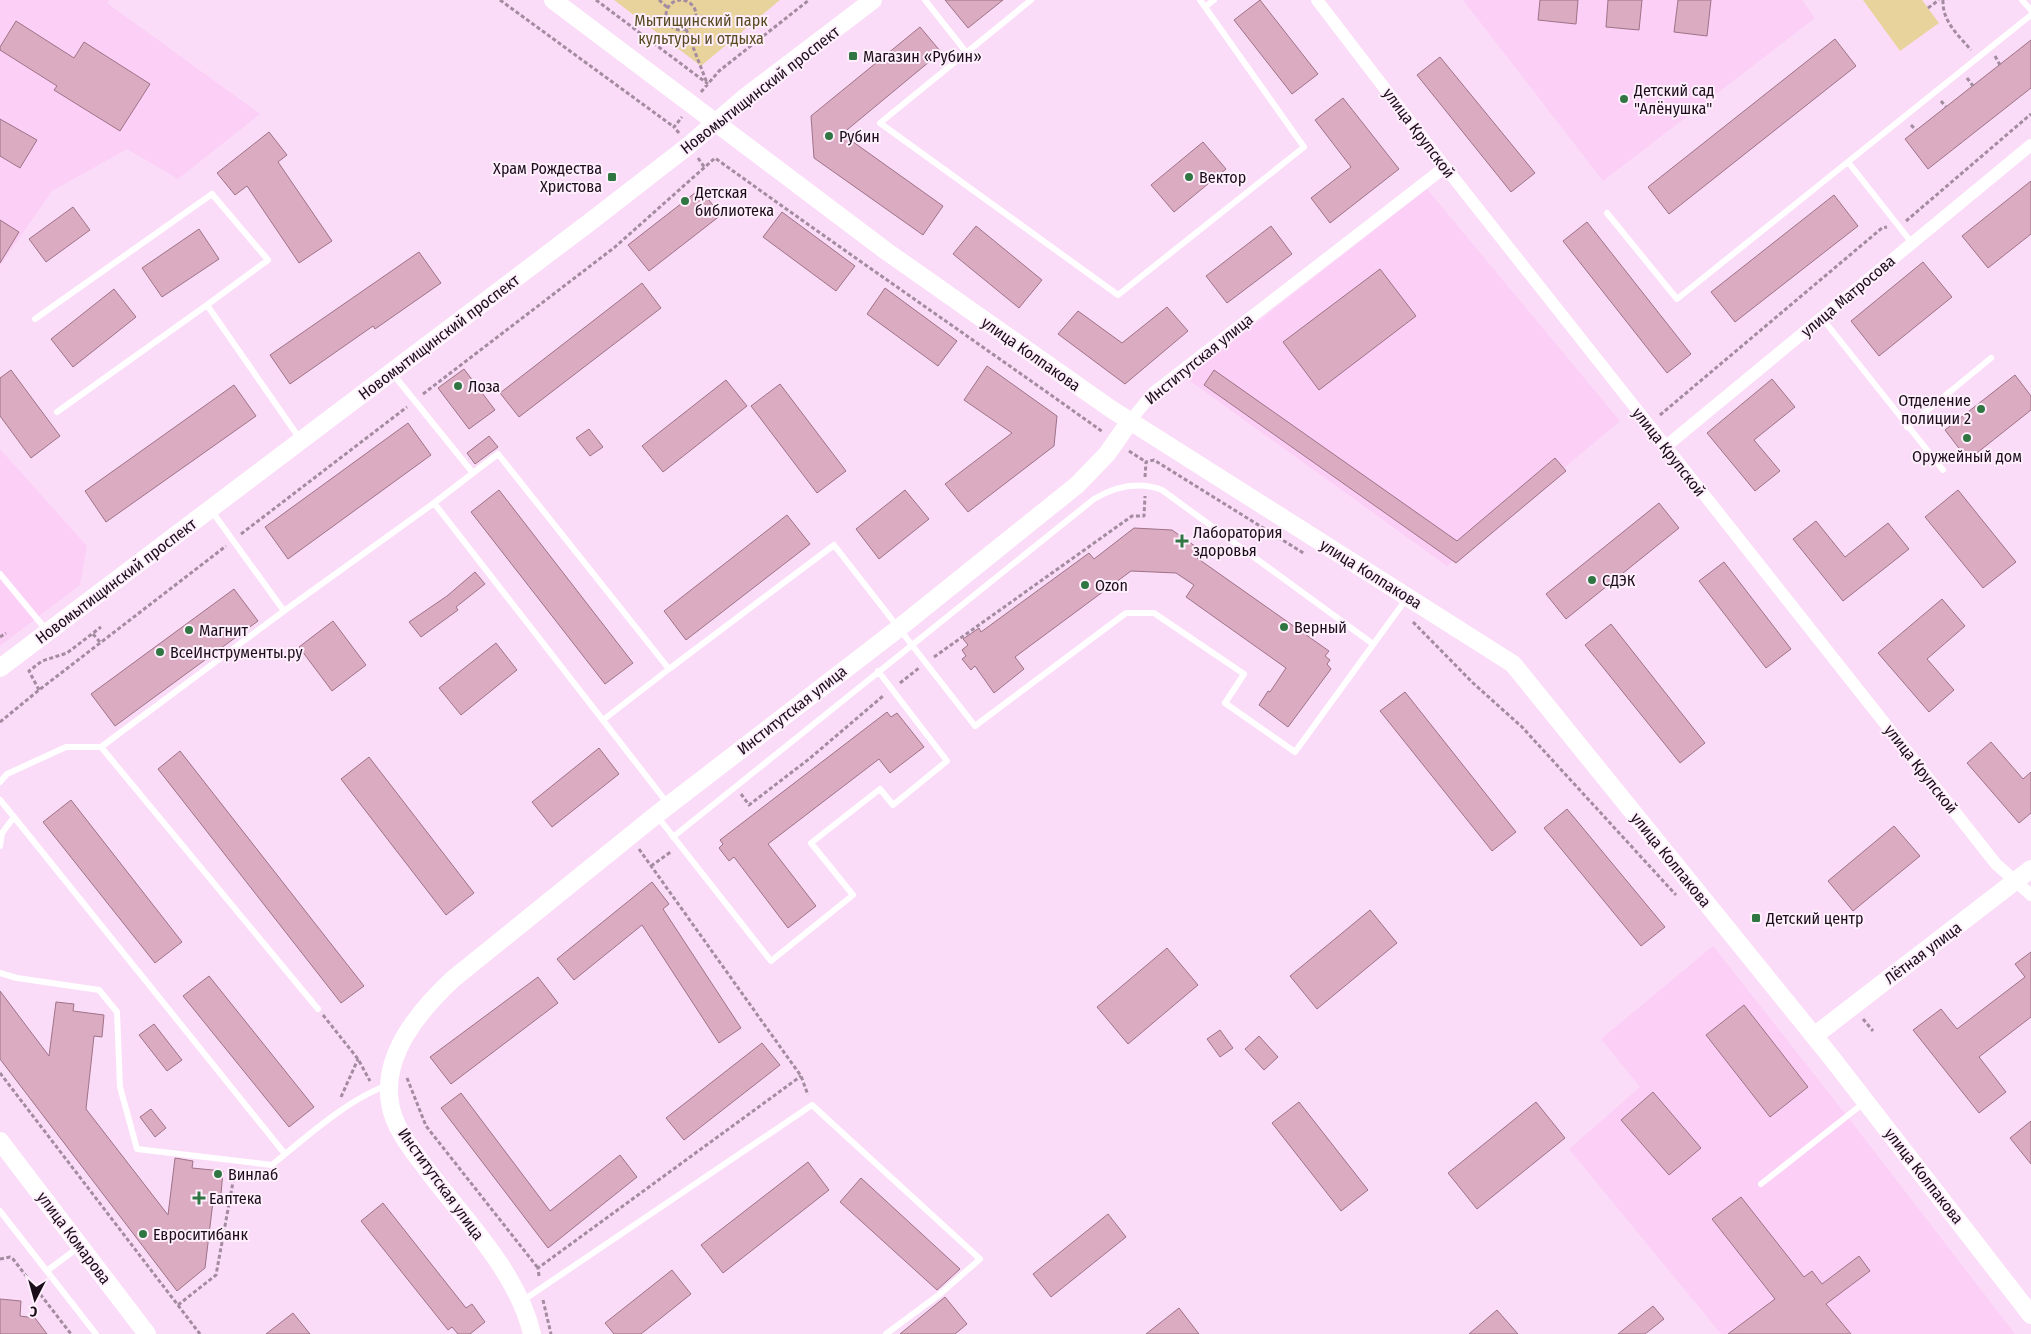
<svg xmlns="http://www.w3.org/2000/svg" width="2031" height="1334" font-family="'Fira Sans Condensed',sans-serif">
<rect width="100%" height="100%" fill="#fbdcf8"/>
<!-- built -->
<path fill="#fccff7" d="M0,0H109L107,3L260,114L178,179L127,149L52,191L0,266Z
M1463,0H1802L1815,18L1603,181Z
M1427,189L1620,421L1447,566L1186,378Z
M0,449L87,546L80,585L0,646Z
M1713,946L1847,1116L2015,1334H1721L1569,1149L1640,1087L1601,1039Z"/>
<!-- green -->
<path fill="#e8d39d" d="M614,0H780L701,66Z
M1863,0H1922L1939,23L1900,51Z"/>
<!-- building -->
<path fill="#dbabc1" stroke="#9e7287" d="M945,0H1003L968,28Z
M1260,0L1318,74L1292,94L1234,20Z
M1540,0H1578L1576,24L1538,20Z
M1608,0H1642L1639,30L1606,27Z
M1678,0H1711L1707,36L1674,32Z
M16,21L74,58L84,42L150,84L120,131L54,90L57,86L0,50V47Z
M920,27L941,52L842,134L943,206L923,235L814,158L811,116Z
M1835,39L1856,66L1669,214L1648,187Z
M2031,40V88L1928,169L1905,139Z
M1440,57L1535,173L1511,192L1417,75Z
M1343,98L1399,169L1330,223L1311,198L1351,167L1315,120Z
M0,119L37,140L20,168L0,156Z
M269,132L287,155L278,162L332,241L299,263L247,186L235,195L217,173Z
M1203,142L1226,169L1174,212L1151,185Z
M2031,181V234L1988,268L1962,236Z
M700,189L721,215L649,271L628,245Z
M1834,195L1858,226L1735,322L1711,292Z
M73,207L90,230L46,262L29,239Z
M782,212L855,266L836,291L763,237Z
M0,220L19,232L0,263Z
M1587,222L1691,354L1667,373L1563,241Z
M976,226L1042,280L1019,308L953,254Z
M1271,226L1292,254L1227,303L1206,276Z
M199,229L219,259L162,297L142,268Z
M419,252L441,283L375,329L373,326L290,384L270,355Z
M1923,262L1952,297L1879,356L1851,321Z
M1380,269L1416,316L1319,390L1283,342Z
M642,283L661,308L519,417L500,393Z
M885,288L957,341L938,366L867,314Z
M114,289L136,317L73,367L51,339Z
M1167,307L1188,331L1125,384L1058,334L1078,311L1122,343Z
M987,366L1057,416L1054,446L968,512L945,484L1012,433L964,400Z
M464,369L495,410L469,429L438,388Z
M11,370L60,436L31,458L0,416V378Z
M1214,370L1457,541L1555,458L1566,471L1456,563L1204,385Z
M2015,375L2031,396V410L1968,460L1945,430Z
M1772,379L1795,407L1754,440L1780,471L1755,491L1707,433Z
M726,380L747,406L663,472L642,446Z
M780,384L846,471L817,493L751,406Z
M234,385L256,416L106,522L85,491Z
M408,423L431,455L288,559L265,527Z
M589,429L603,447L590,456L576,438Z
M489,436L498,447L475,464L467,453Z
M499,490L633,663L605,684L471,512Z
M905,490L929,519L879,559L856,529Z
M1958,490L2016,562L1983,588L1925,517Z
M1659,503L1679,528L1566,619L1546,594Z
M787,515L810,544L686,640L664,611Z
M1816,521L1845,557L1888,523L1909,549L1843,601L1793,539Z
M1134,528L1172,530L1202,551L1197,558L1329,651L1325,656L1330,660L1327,664L1331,669L1288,727L1259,705L1268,691L1270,692L1286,668L1186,597L1194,585L1176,573L1131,571L1015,657L1024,669L994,693L975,666L971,670L962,659L966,656L962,650L968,645L963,639L979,628L981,632L1089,553L1094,559Z
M1724,562L1791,649L1766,668L1699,581Z
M475,572L485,584L456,607L458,610L421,637L409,622L447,596Z
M234,589L258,621L115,726L91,694Z
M1942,599L1965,626L1927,659L1954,690L1929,712L1878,653Z
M333,621L366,665L332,691L299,647Z
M1611,624L1705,743L1680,763L1585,645Z
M496,643L517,670L461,715L439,688Z
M1405,692L1516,832L1492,851L1380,711Z
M887,712L891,717L897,713L924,747L890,773L879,759L768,844L816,906L788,928L734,857L729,861L719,848L723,844L720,840Z
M1991,742L2023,779L2031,772V813L2019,823L1967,763Z
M599,748L619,774L552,827L532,802Z
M180,751L364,986L341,1003L158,769Z
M369,757L474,893L446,915L341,779Z
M71,800L182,942L155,963L43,822Z
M1567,809L1665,927L1641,946L1544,828Z
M1894,826L1920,856L1853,911L1828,881Z
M652,882L669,904L663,909L741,1028L719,1043L642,925L574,980L557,959Z
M1370,910L1397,943L1317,1009L1290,976Z
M1167,948L1198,985L1128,1044L1097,1007Z
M2031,952V1017L1979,1057L2006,1092L1979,1113L1913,1030L1941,1009L1957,1029L2025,977L2015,964Z
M209,976L314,1107L289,1127L183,996Z
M538,977L558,1003L451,1084L430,1057Z
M0,991L49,1056L56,1002L74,1004L73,1011L104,1015L102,1037L94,1036L86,1109L168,1215L175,1158L193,1161L192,1168L223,1171L221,1194L214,1193L205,1268L177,1291L0,1059Z
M1744,1005L1808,1087L1770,1117L1706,1035Z
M154,1024L182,1060L167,1071L139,1035Z
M1220,1030L1233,1048L1220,1057L1207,1039Z
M1259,1036L1278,1057L1264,1070L1245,1049Z
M762,1043L780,1065L684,1140L666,1118Z
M1653,1092L1701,1148L1669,1175L1621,1120Z
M461,1093L550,1211L620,1155L637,1177L548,1248L441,1108Z
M1299,1102L1368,1190L1341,1211L1272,1123Z
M1536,1102L1565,1138L1477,1209L1448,1173Z
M151,1109L166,1128L155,1137L140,1117Z
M2031,1121V1164L2010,1138Z
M808,1162L829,1190L723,1273L701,1245Z
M861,1178L960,1269L937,1290L840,1202Z
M1741,1197L1804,1277L1812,1271L1822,1284L1859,1256L1870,1271L1826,1304L1851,1334H1728L1775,1299L1712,1219Z
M383,1203L466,1308L472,1304L485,1322L470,1334H458L452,1327L448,1330L361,1221Z
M1108,1214L1126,1237L1051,1297L1033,1274Z
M672,1270L691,1294L641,1334H614L605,1323Z
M945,1297L967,1324L955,1334H900Z
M0,1299L21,1301L20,1316L35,1318L47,1334H0Z
M1653,1306L1664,1319L1645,1334H1618Z
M1179,1308L1199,1334H1146Z
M1497,1310L1518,1334H1469Z
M293,1313L310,1334H266Z"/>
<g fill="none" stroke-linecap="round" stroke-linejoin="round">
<!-- path -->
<path stroke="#a38ba0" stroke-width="3" stroke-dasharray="4 2.5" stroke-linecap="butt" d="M500,0L674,127
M596,0L708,84
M659,0L668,8
M1943,0C1942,21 1958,35 1971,50
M666 15a15 15 0 1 1 30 0a15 15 0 1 1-30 0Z
M1928,8L1939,0
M686,29L707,83
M1995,56L2000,65
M1967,78L1973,86
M701,92L719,71L809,0
M1941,101L1946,107
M1911,125L1916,130
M679,133L674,127L682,117
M698,158L705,168
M1906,221L2031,114
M423,394L615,247L715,158C844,251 974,340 1103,432
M1660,415L1882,228L1887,227
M1129,451L1146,462
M1145,477L1146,462L1154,460L1305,554
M241,534L407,407
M1413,622L1473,683L1522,727L1676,895
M93,634L100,642
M0,637L6,633
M934,657L1132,516H1144L1145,496
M900,683L919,668
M39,690L29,671L42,661L67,653L101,627
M0,722L39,690L226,546
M741,794L749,805L809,759L883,696
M639,849L801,1076L808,1095
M651,866L672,851
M323,1015L358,1059L370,1081
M1863,1019L1873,1031
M0,1073L200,1334
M407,1078L426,1126L538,1268
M341,1097L358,1059
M0,1259L10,1257L13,1259L71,1334
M539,1276L538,1268L801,1076
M543,1300L551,1334
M178,1305L216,1275L235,1171"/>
<!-- lane -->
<path stroke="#fff" stroke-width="6" d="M925,0L966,52
M1031,0L880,123L1118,295L1304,147L1200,0
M2022,0L2031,10
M1205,7L1214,0
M1848,162L1912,243
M1607,213L1677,299L2031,15
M1822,318L1943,470
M35,319L212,194L268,260L207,305
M393,374L473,473L498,454L669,669L603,720
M57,412L207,305L300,439
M1907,427L1991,358
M473,473L434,503L668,804
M211,510L284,611L101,747L318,1009
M0,574L48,632
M284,611L434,503
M669,669L834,545L975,726L1126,613H1154L1244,674L1225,703L1295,752L1407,598
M0,782L7,774L66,747H101
M0,800L14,817
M657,816L771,961L853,895L811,843L880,789L893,805L947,761L878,671
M673,837L1094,499C1116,486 1138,481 1162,490L1373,644
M0,846L2,833L14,817L285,1154
M0,973L17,978L99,990L117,1012L120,1087L137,1149L272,1165C305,1138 348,1099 388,1085
M1761,1184L1865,1102
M0,1211L96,1334
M48,1270L79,1247
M522,1301L812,1105L980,1259L940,1294L886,1334"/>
<!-- street -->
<path stroke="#fff" stroke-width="12" d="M1317,0L1445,167L1996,864L2031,895
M1130,421L1153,393L1445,167
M1665,447L2031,145"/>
<!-- secondary -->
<path stroke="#fff" stroke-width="18" d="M553,0L886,251L1111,409L1513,664L1831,1057L2031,1315
M0,668L590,222L688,146L744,98L873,0
M1814,1036L2031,869
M0,1141L147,1334
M532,1334C518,1274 468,1223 431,1175C415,1153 394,1130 390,1103C382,1054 420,1010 453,979L656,815L899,628L1077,485L1107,454L1130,421"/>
</g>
<!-- markers -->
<g fill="#307642" stroke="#ffeffd" stroke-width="2">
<rect x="848" y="51" width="10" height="10" rx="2.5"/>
<circle cx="1624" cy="99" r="5"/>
<circle cx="829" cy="136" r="5"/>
<rect x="607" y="172" width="10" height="10" rx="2.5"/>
<circle cx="1189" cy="177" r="5"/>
<circle cx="685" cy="201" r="5"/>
<circle cx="458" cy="386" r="5"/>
<circle cx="1981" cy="409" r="5"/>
<circle cx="1967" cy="438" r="5"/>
<path d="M1179.5 533.5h5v5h5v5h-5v5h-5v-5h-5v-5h5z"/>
<circle cx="1592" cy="580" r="5"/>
<circle cx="1085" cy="585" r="5"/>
<circle cx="1284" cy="627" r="5"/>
<circle cx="189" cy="630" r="5"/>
<circle cx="160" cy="652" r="5"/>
<rect x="1751" y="913" width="10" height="10" rx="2.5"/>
<circle cx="218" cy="1174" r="5"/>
<path d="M196.5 1190.5h5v5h5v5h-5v5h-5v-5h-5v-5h5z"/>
<circle cx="143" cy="1234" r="5"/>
</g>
<g text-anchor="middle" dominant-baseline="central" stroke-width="4" stroke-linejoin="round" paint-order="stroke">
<!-- park labels -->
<g font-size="16" fill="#584a21" stroke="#ffeffd">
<text x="701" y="20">Мытищинский парк<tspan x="701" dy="18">культуры и отдыха</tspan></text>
</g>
<!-- poi labels -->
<g font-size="16" fill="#1b0e1a" stroke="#ffeffd" text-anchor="start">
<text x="863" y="56">Магазин «Рубин»</text>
<text x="1634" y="90">Детский сад<tspan x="1634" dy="18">"Алёнушка"</tspan></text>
<text x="839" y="136">Рубин</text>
<text x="602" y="168" text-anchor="end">Храм Рождества<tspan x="602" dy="18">Христова</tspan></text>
<text x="1199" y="177">Вектор</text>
<text x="695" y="192">Детская<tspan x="695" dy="18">библиотека</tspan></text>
<text x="468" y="386">Лоза</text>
<text x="1971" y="400" text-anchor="end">Отделение<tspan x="1971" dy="18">полиции 2</tspan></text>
<text x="1967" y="456" text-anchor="middle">Оружейный дом</text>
<text x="1193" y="532">Лаборатория<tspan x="1193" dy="18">здоровья</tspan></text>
<text x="1602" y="580">СДЭК</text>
<text x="1095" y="585">Ozon</text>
<text x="1294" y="627">Верный</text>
<text x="199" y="630">Магнит</text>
<text x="170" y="652">ВсеИнструменты.ру</text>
<text x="1766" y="918">Детский центр</text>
<text x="228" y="1174">Винлаб</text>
<text x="209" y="1198">Еаптека</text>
<text x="153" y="1234">Евроситибанк</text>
</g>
<!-- street labels -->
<g font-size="16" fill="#1b0e1a" stroke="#ffeffd">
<text transform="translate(760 90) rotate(-38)">Новомытищинский проспект</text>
<text transform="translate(1419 133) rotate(53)">улица Крупской</text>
<text transform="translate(1848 296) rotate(-40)">улица Матросова</text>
<text transform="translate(439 337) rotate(-37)">Новомытищинский проспект</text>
<text transform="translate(1031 354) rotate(35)">улица Колпакова</text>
<text transform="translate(1199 359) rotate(-39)">Институтская улица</text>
<text transform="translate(1669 452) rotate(52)">улица Крупской</text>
<text transform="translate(1371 574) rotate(32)">улица Колпакова</text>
<text transform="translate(116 581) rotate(-37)">Новомытищинский проспект</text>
<text transform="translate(792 710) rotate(-38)">Институтская улица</text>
<text transform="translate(1921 769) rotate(52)">улица Крупской</text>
<text transform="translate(1671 860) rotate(51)">улица Колпакова</text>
<text transform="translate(1923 953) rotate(-37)">Лётная улица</text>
<text transform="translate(1924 1176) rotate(52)">улица Колпакова</text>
<text transform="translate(441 1184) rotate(54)">Институтская улица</text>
<text transform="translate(74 1238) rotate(53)">улица Комарова</text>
</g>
</g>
<!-- north arrow -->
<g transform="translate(35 1299) rotate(186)" stroke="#ffeffd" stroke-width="4" paint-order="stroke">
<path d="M0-4L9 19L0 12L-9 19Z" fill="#1b0e1a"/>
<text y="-8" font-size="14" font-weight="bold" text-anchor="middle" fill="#1b0e1a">С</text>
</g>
</svg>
